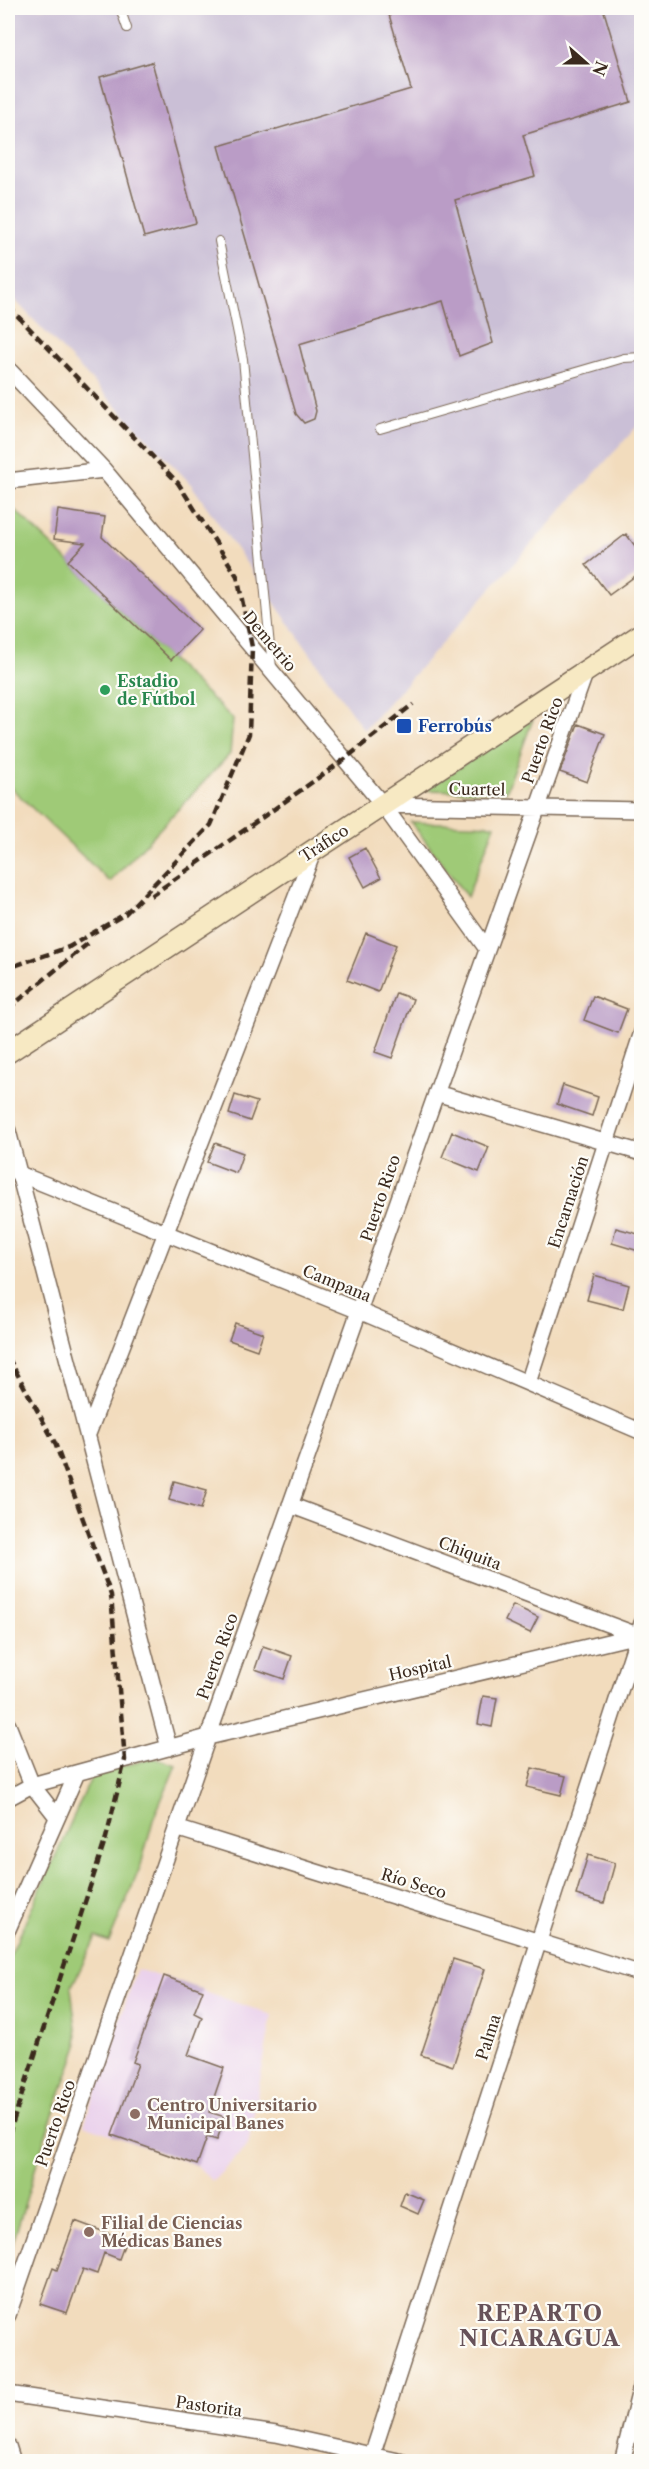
<svg xmlns="http://www.w3.org/2000/svg" width="649" height="2469" font-family="'Libre Caslon Text',serif">
<rect width="100%" height="100%" fill="#fdfcf7"/>
<filter id="ink" filterUnits="userSpaceOnUse"><feTurbulence type="fractalNoise" baseFrequency=".0167" numOctaves="2"/><feDisplacementMap in="SourceGraphic" scale="12" xChannelSelector="R" yChannelSelector="G"/><feConvolveMatrix kernelMatrix="1 2 1 2 8 2 1 2 1" color-interpolation-filters="sRGB"/></filter>
<filter id="wash" filterUnits="userSpaceOnUse"><feTurbulence type="fractalNoise" baseFrequency=".008" numOctaves="4" result="noise"/><feDisplacementMap in="SourceGraphic" scale="24" xChannelSelector="R" yChannelSelector="G"/><feGaussianBlur stdDeviation="1.35" result="paint"/><feColorMatrix in="noise" values="0 0 0 0 0 0 0 0 0 0 0 0 0 0 0 0 0 1.4 0 .05"/><feComposite in="paint" operator="in"/></filter>
<g filter="url(#wash)">
<rect width="100%" height="100%" fill="#f2dcbd"/>
<!-- built -->
<path fill="#ead1ec" d="M137,1969L272,2015L248,2145L212,2182L197,2165L84,2125Z"/>
<!-- industrial -->
<path fill="#cabfd6" d="M8,8H641V422L364,730L190,483L8,293Z"/>
<!-- green -->
<path fill="#9fca77" stroke="#6d7a4a" stroke-width="1.5" d="M16,511L233,719L230,754L110,882L8,785V512Z
M533,719L506,792L424,790Z
M411,822L495,825L467,897Z
M154,1758L176,1765L153,1820L141,1865L109,1942L96,1937L71,1988L78,2046L45,2137L8,2259V1960L93,1774Z"/>
<g id="blocks">
<!-- building -->
<path fill="#ba9cc6" d="M387,8H603L631,102L523,135L535,176L455,200L493,343L459,356L443,301L299,344L316,411L314,419L304,423L296,414L219,146L411,89Z
M152,62L196,223L144,237L100,77Z
M58,510L105,517L102,537L200,630L171,660L68,561L85,543L54,539Z
M626,534L642,555V571L609,595L586,565Z
M578,724L605,734L587,782L560,772Z
M365,848L381,878L365,887L349,857Z
M366,933L396,945L378,992L347,980Z
M396,993L413,999L392,1058L375,1052Z
M593,996L627,1009L618,1033L584,1020Z
M563,1085L598,1097L592,1116L557,1104Z
M235,1095L257,1102L250,1121L229,1114Z
M452,1132L489,1147L479,1172L442,1157Z
M215,1143L243,1153L236,1173L207,1162Z
M616,1228L642,1235V1252L612,1243Z
M594,1275L629,1285L623,1309L587,1300Z
M235,1323L263,1333L257,1350L229,1340Z
M174,1481L207,1490L201,1509L169,1500Z
M513,1605L538,1617L530,1633L505,1621Z
M263,1646L292,1656L284,1679L255,1669Z
M483,1696L497,1698L492,1727L478,1724Z
M532,1768L566,1776L561,1795L527,1787Z
M588,1855L615,1863L604,1903L576,1895Z
M453,1959L485,1969L453,2066L421,2055Z
M164,1976L203,1990L194,2013L202,2017L188,2055L224,2068L209,2112L225,2117L217,2140L207,2137L197,2165L112,2135L138,2064L133,2062Z
M405,2192L424,2200L418,2214L400,2206Z
M75,2221L126,2240L119,2259L104,2253L97,2274L83,2269L67,2313L40,2304L53,2268L57,2270Z"/>
</g>
</g>
<g filter="url(#ink)">
<use href="#blocks" fill-opacity="0" stroke="#7b6856" stroke-width="1.5"/>
<g fill="none" stroke-linecap="round" stroke-linejoin="round">
<!-- lane casing -->
<g stroke="#7b6856" stroke-width="10">
<path id="lane" d="M120,8L127,28
M638,8L642,19
M219,241L243,359L272,668
M380,429L624,358L642,357"/>
</g>
<!-- street casing -->
<g stroke="#7b6856" stroke-width="18">
<path id="street" d="M8,369L104,470L383,805L487,949
M8,481L104,470
M383,805L642,810
M436,1093L642,1153
M8,1131L169,1748
M17,1173L359,1311L642,1432
M528,1383L642,1032
M88,1434L314,850
M290,1505L637,1635
M8,1725L32,1785L57,1817
M8,1798L32,1785L208,1737L642,1634
M176,1828L642,1974
M8,1929L77,1773
M8,2315L208,1737L586,671
M8,2394L276,2434L403,2462
M8,2446L13,2462
M370,2462L642,1623
M622,2462L642,2382"/>
</g>
<!-- secondary casing -->
<g stroke="#7b6856" stroke-width="24">
<path id="secondary" d="M8,1052L642,634"/>
</g>
<!-- lane -->
<use href="#lane" stroke="#fff" stroke-width="8"/>
<!-- street -->
<use href="#street" stroke="#fff" stroke-width="15"/>
<!-- secondary -->
<use href="#secondary" stroke="#f7e9c3" stroke-width="21"/>
<!-- rail -->
<path stroke="#3b2a1e" stroke-width="4.5" stroke-dasharray="9 4.5" stroke-linecap="butt" d="M8,306L178,483L237,576L252,647L249,734L211,825L125,914L69,947L8,968
M151,896L345,759L413,704
M8,1009L91,941
M8,1357L55,1443L111,1595L125,1760L106,1838L8,2137"/>
</g>
</g>
<!-- markers -->
<circle fill="#2e9e5b" stroke="#fdfcf7" stroke-width="2" cx="105" cy="690" r="6"/>
<rect fill="#1a4fb4" stroke="#fdfcf7" stroke-width="2" x="396" y="718" width="16" height="16" rx="3"/>
<g fill="#8d6e63" stroke="#fdfcf7" stroke-width="2">
<circle cx="135" cy="2114" r="6"/>
<circle cx="89" cy="2232" r="6"/>
</g>
<g text-anchor="middle" dominant-baseline="central" stroke-width="4.5" stroke-linejoin="round" paint-order="stroke">
<!-- street labels -->
<g font-size="16" fill="#3b2a1e" stroke="#fdfcf7">
<text transform="translate(270 641) rotate(50)">Demetrio</text>
<text transform="translate(542 740) rotate(-70)">Puerto Rico</text>
<text transform="translate(477 789) rotate(1)">Cuartel</text>
<text transform="translate(324 843) rotate(-33)">Tráfico</text>
<text transform="translate(380 1198) rotate(-71)">Puerto Rico</text>
<text transform="translate(568 1202) rotate(-72)">Encarnación</text>
<text transform="translate(337 1283) rotate(22)">Campana</text>
<text transform="translate(470 1553) rotate(21)">Chiquita</text>
<text transform="translate(217 1656) rotate(-70)">Puerto Rico</text>
<text transform="translate(420 1668) rotate(-13)">Hospital</text>
<text transform="translate(414 1883) rotate(17)">Río Seco</text>
<text transform="translate(488 2037) rotate(-72)">Palma</text>
<text transform="translate(55 2123) rotate(-71)">Puerto Rico</text>
<text transform="translate(209 2406) rotate(8)">Pastorita</text>
</g>
<!-- leisure labels -->
<g font-size="16" font-weight="bold" fill="#27864d" stroke="#fdfcf7" text-anchor="start">
<text x="117" y="681">Estadio<tspan x="117" dy="18">de Fútbol</tspan></text>
</g>
<!-- transit labels -->
<g font-size="16" font-weight="bold" fill="#164399" stroke="#fdfcf7" text-anchor="start">
<text x="418" y="726">Ferrobús</text>
</g>
<!-- education labels -->
<g font-size="16" font-weight="bold" fill="#785e54" stroke="#fdfcf7" text-anchor="start">
<text x="147" y="2105">Centro Universitario<tspan x="147" dy="18">Municipal Banes</tspan></text>
<text x="101" y="2223">Filial de Ciencias<tspan x="101" dy="18">Médicas Banes</tspan></text>
</g>
<!-- district labels -->
<g font-size="22" font-weight="bold" letter-spacing="1.5" fill="#675259" stroke="#fdfcf7">
<text x="540" y="2313">REPARTO<tspan x="540" dy="25">NICARAGUA</tspan></text>
</g>
</g>
<!-- margin -->
<rect width="649" height="2469" fill="none" stroke="#fdfcf7" stroke-width="30"/>
<!-- north arrow -->
<g transform="translate(586 63) rotate(111)" stroke="#fdfcf7" stroke-width="4.5" paint-order="stroke">
<path d="M0-4.5L10 22L0 15L-10 22Z" fill="#3b2a1e"/>
<text y="-9" font-size="16" font-weight="bold" text-anchor="middle" fill="#3b2a1e">N</text>
</g>
</svg>
